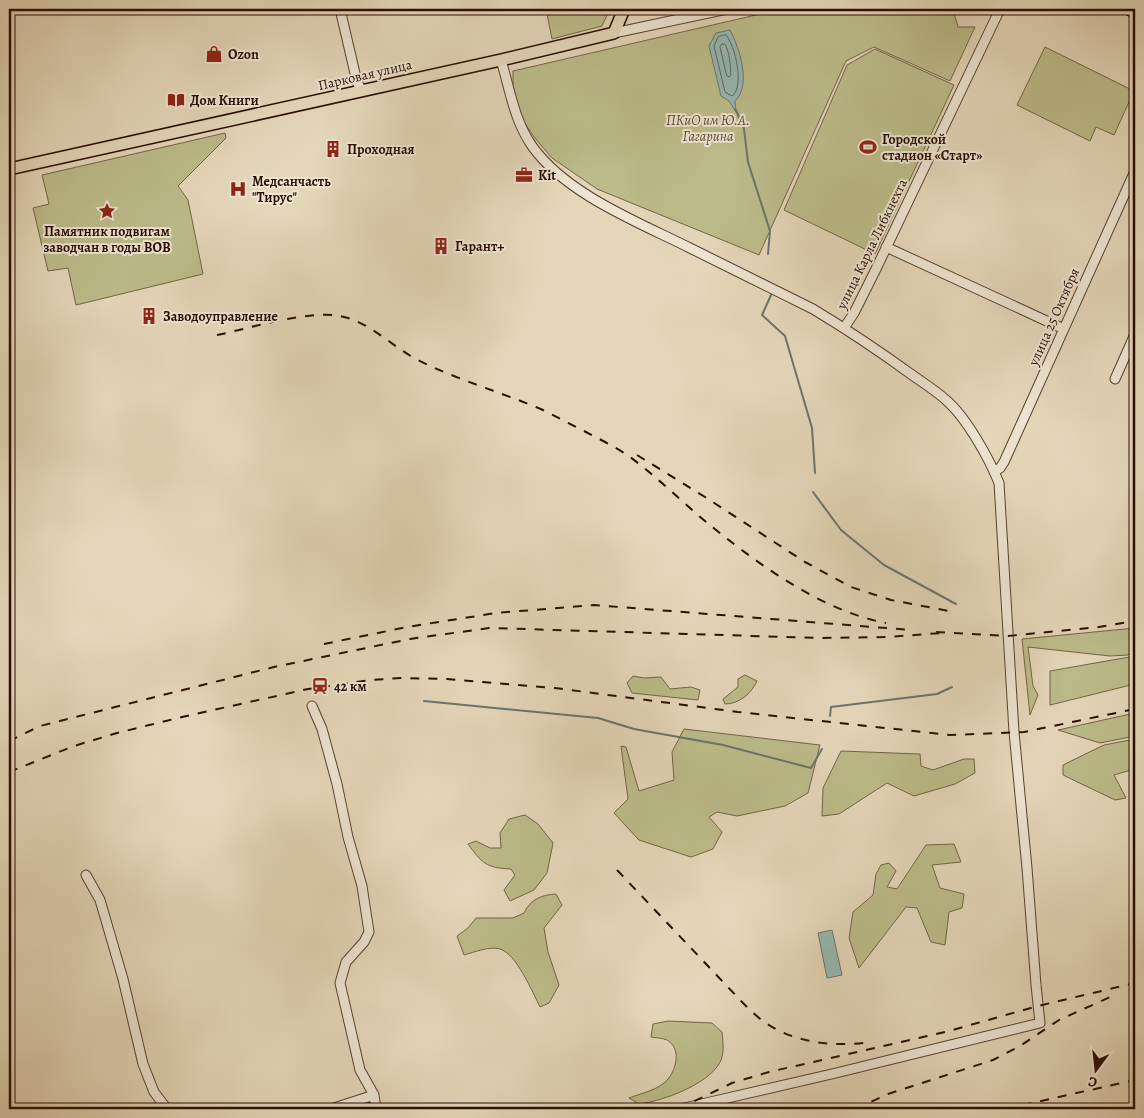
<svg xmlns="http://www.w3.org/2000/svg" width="1144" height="1118" font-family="Alegreya,serif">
<rect width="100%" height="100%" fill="#e4d7b9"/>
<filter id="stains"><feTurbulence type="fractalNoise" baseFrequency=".004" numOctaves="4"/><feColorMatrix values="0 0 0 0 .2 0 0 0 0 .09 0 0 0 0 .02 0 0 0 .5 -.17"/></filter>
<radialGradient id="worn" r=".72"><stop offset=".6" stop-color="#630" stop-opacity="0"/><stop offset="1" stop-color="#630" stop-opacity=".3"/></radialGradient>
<!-- green -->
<path fill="#bcbc8a" stroke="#736446" d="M546,9H610L602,26L552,39Z
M782,9H953L958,27H975L950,81L874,47L846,61L759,255L597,189L552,158L534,137L520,116L513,85V71Z
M1045,47L1134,91L1114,135L1096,127L1090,141L1017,105Z
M875,49L954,85L875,254L784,210L847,65Z
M225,133L226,138L178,186L188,200L203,274L76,305L68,268L48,271L33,208L49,204L42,175Z
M1135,628V648L1128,655L1110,656L1028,647L1033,686L1038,695L1030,715L1022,639Z
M1135,656V684L1050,705V671Z
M745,675L757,681C751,694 739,704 725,704L723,699L738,687V679Z
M633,676L644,678L661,677L670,689L691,687L700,690L698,700L632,693L627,683Z
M1135,713V736L1100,743L1058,730Z
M684,729L820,745L808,793L785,806L737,816L717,812L709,817L722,832L713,849L691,857L639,840L614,813L628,799L621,746L626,747L639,791L674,780L672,752Z
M1135,739V769L1114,775L1126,798L1115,800L1063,775V765L1104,745Z
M841,751L920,754L921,766L933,770L964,759H974L975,773L955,784L914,796L887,783L839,814L822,816L823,788Z
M525,815L538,824L553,843L547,873L534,890L510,901L504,890L515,875L511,869C486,868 482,863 468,844L476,841L490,848H501L500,833L509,819Z
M954,844L961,862L932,865L940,888L964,894L962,908L949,912L945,945L931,942L917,908L906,907L859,968L849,938L853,912L873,895L876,874L881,865L889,863L896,871L887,887L897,889L926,845Z
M556,894L562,905L544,928L548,952L559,985L549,1003L540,1007C533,993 516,953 500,949C489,946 475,952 464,955L457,936L468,928L476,918H513L524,913C531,899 541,895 556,894Z
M668,1021L712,1023L722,1032C723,1042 725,1055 719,1064C706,1085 663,1101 639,1104L629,1098C642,1093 659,1090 668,1079C677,1068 681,1048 667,1040C663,1038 656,1038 651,1037L653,1024Z"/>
<!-- water -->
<path fill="#96b9b4" stroke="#6b746d" d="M730,30C739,47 752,85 735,101L736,112L729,101L721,96L709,46L716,33Z
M832,930L842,975L827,978L818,933Z"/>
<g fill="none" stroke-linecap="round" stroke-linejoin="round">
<!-- shore -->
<path stroke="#60635b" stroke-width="1" d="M726,35C735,45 745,87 732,96L725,92L714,46L718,37Z
M722,44H725C730,54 730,64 731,75L729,77L727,76L726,73L720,47Z"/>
<!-- stream -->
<path stroke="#6b746d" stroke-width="2" d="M736,110L744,129L748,162L770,231L768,254
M771,295L762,315L785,336L812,428L815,473
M813,492L841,530L884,565L956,604
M424,701L598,718L634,729L723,745L811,768L822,749
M830,716L831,707L937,694L952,687"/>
<!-- minor casing -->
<g stroke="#584030" stroke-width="11">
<path id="minor" d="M340,9L357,82L362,91
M614,33L727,9
M501,60C510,90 514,120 532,146C566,194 638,222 690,248C731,268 772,289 813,309C848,330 882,353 915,377C925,384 936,391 946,400C966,417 989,458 999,483L1014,732L1027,868L1036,985L1040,1023L836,1073L680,1109
M886,247L1064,329
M844,328L854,313L876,269L1000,9
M1115,379L1135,334
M994,472L1000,468L1004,462L1135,171
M312,706L322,729L337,784L348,837L362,886L369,932L364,942L346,962L340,983L360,1070L374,1095L376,1109
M86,875L100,900L123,979L143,1064L154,1092L167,1109
M331,1109L374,1095"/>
</g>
<!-- major casing -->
<g stroke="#2a0d02" stroke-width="14">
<path id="major" d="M1129,9L1135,12
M9,169L501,60L614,33L624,9"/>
</g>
<!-- minor -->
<use href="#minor" stroke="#ede5d2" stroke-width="9"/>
<!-- major -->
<use href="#major" stroke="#e4d7b9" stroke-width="11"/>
<!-- rail -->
<path stroke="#2a0d02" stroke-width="2" stroke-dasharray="9 9" stroke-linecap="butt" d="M217,335C252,328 306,310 340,316C370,322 390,345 416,359C457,380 501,392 543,410C557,417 570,424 584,431C599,439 616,447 630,457C657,477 680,500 705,521C755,562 821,611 886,623
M637,455L705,497L805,562L851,587L891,600L949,611
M936,632L1008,636L1099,627L1135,621
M324,644L407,627L496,613L594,605L911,630
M9,741L40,726L274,667L410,639L489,628L821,638L888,637L942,633
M9,772L74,746L117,733L182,717L308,689L371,680L402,678L447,679L555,688L738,712L950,735L1024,732L1135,709
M617,870L743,1003C749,1009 756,1016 763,1021C794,1044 836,1047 872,1042
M678,1109L732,1083L769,1072L949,1031L1038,1006L1135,983
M855,1109L888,1094L993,1060L1020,1046L1059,1020L1117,994
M1005,1109L1135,1080"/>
</g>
<!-- icons -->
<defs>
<g id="shop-bare" transform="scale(1.35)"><path d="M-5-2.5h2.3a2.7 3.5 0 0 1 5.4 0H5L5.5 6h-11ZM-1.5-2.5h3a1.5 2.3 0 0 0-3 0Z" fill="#8f2418" stroke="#ede5d2" stroke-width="2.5" paint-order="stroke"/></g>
<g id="library-bare" transform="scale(1.35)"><path d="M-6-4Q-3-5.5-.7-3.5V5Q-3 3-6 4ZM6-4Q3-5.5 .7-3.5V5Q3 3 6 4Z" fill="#8f2418" stroke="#ede5d2" stroke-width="2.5" paint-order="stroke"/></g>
<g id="stadium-bare" transform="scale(1.35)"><path d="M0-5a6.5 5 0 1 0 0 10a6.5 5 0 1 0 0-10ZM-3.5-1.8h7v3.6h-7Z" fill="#8f2418" stroke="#ede5d2" stroke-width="2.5" paint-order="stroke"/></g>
<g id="building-bare" transform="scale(1.35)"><path d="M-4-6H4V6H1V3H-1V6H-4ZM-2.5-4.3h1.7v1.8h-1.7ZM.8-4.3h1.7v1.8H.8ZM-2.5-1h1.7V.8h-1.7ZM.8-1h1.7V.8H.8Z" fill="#8f2418" stroke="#ede5d2" stroke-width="2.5" paint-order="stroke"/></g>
<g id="office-bare" transform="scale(1.35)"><path d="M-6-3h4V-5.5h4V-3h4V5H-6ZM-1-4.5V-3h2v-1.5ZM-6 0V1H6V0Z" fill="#8f2418" stroke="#ede5d2" stroke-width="2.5" paint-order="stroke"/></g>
<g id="hospital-bare" transform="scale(1.35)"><path d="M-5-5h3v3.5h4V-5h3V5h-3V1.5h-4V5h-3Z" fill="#8f2418" stroke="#ede5d2" stroke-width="2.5" paint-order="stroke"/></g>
<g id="sight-bare" transform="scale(1.35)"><path d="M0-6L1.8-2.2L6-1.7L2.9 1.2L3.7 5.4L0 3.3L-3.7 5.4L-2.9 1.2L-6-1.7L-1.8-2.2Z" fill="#8f2418" stroke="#ede5d2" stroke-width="2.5" paint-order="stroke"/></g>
<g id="station-bare" transform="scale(1.35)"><path d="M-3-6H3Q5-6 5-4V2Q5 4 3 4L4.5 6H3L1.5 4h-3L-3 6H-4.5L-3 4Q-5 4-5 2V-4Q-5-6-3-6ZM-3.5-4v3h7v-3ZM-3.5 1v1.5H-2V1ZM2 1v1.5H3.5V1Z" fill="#8f2418" stroke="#ede5d2" stroke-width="2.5" paint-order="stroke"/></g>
</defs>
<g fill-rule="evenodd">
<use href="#shop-bare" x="214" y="54"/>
<use href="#library-bare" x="176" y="100"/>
<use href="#stadium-bare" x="868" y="147"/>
<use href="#building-bare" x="333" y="149"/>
<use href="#office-bare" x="524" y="175"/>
<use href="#hospital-bare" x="238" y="189"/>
<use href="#sight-bare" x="107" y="211"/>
<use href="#building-bare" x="441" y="246"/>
<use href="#building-bare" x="149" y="316"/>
<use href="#station-bare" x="320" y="686"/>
</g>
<g text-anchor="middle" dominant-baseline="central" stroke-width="4" stroke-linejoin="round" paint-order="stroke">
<!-- poi labels -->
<g font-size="14" font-weight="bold" fill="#2a0d02" stroke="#ede5d2" text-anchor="start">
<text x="228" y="54">Ozon</text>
<text x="190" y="100">Дом Книги</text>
<text x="882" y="139">Городской<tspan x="882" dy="16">стадион «Старт»</tspan></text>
<text x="347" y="149">Проходная</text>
<text x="538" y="175">Kit</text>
<text x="252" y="181">Медсанчасть<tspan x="252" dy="16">"Тирус"</tspan></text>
<text x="107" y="231" text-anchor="middle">Памятник подвигам<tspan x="107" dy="16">заводчан в годы ВОВ</tspan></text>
<text x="455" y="246">Гарант+</text>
<text x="163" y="316">Заводоуправление</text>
<text x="334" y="686">42 км</text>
</g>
<!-- street labels -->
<g font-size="14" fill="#2a0d02" stroke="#ede5d2">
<text transform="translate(365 75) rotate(-13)">Парковая улица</text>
<text transform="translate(872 244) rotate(-64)">улица Карла Либкнехта</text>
<text transform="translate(1054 317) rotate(-66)">улица 25 Октября</text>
</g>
<!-- park labels -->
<g font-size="14" font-style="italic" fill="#5d4a32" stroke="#ede5d2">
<text x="708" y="120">ПКиО им Ю.А.<tspan x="708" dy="16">Гагарина</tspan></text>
</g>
</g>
<!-- margin -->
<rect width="1144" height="1118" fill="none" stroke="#e4d7b9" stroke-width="30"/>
<rect x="10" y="10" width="1124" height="1098" fill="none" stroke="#2a0d02" stroke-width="2.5"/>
<rect x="15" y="15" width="1114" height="1088" fill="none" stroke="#2a0d02"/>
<!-- north arrow -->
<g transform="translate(1096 1070) rotate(195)" stroke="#ede5d2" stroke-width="4" paint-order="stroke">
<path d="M0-4L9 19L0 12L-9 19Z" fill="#2a0d02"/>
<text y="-8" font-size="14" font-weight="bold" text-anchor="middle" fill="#2a0d02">С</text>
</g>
<rect width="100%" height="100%" filter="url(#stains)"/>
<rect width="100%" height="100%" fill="url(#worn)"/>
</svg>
